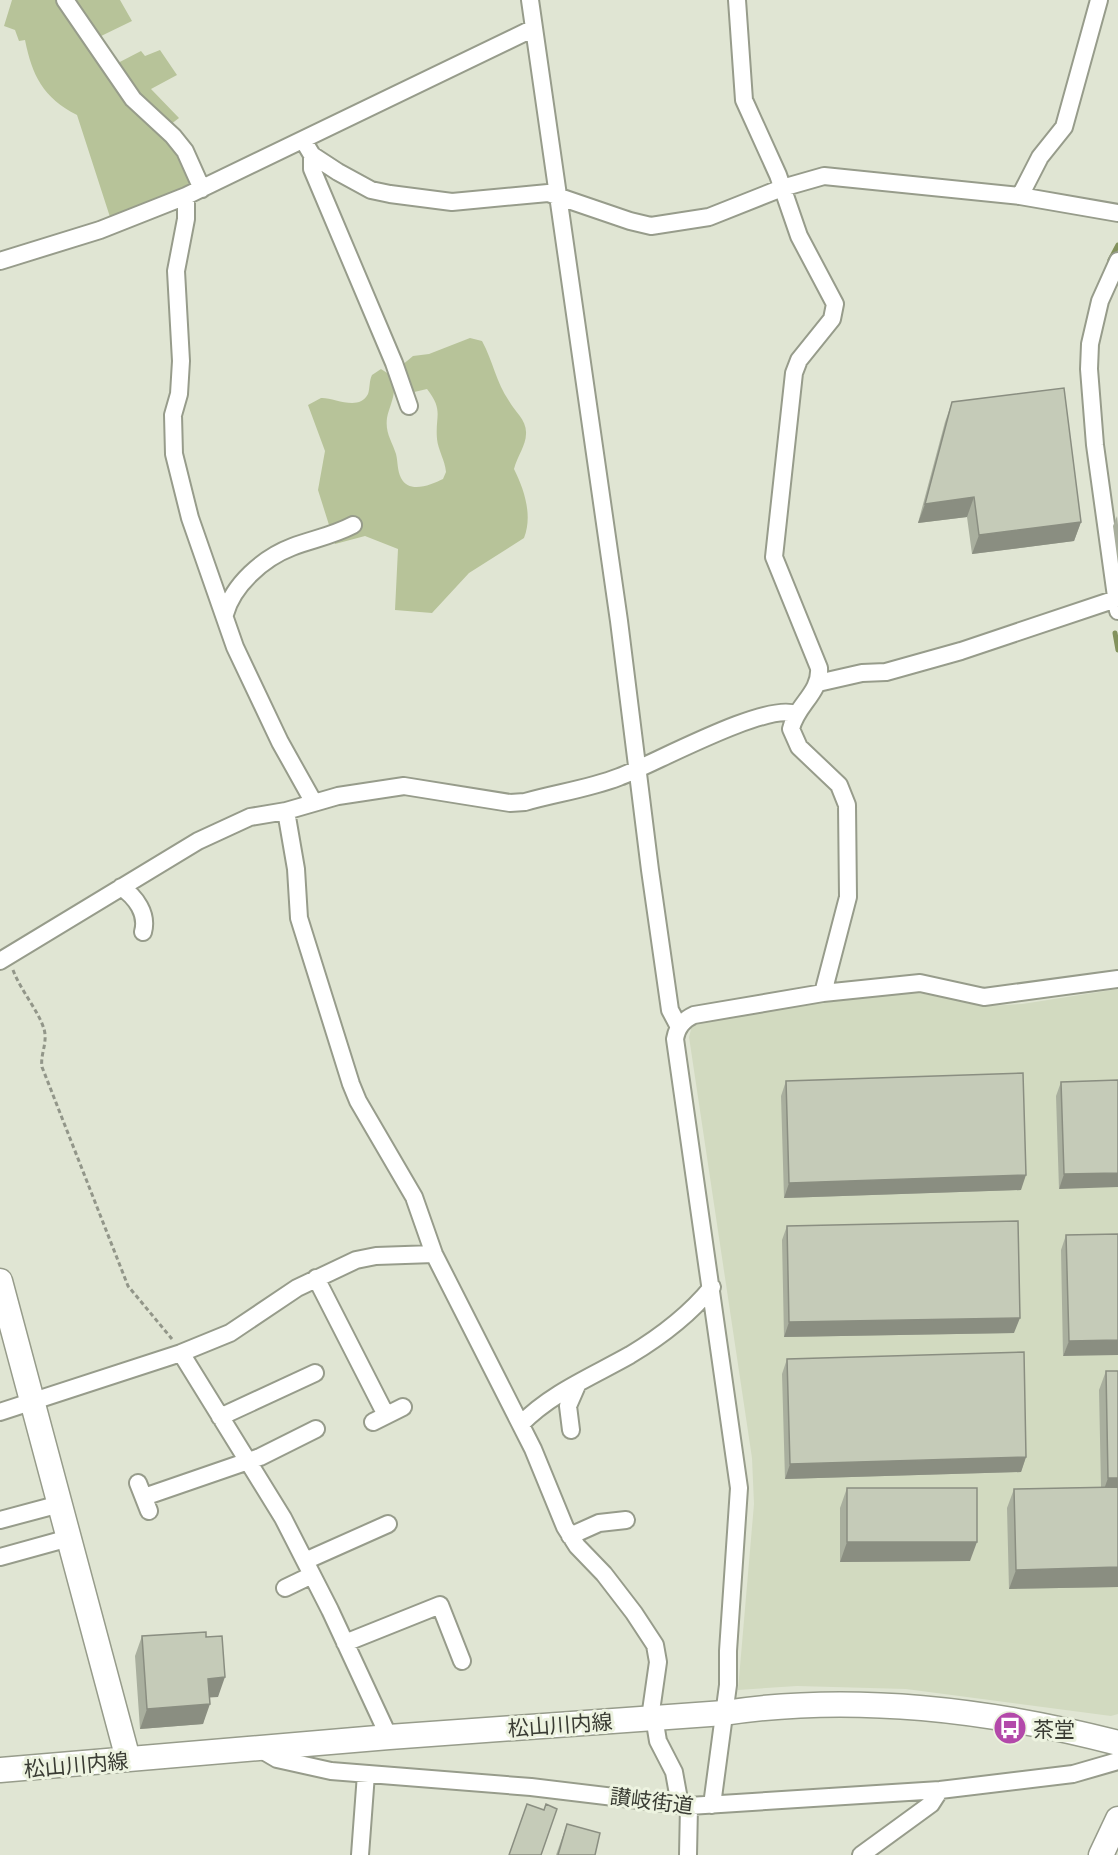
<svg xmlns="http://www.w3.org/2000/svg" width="1118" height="1855" font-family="'Exo 2','Noto Sans JP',sans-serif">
<rect width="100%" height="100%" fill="#e0e5d3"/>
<!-- built -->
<path fill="#d2dac0" d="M1118,989V1714L1111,1716L906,1689L797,1686L738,1690L754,1504L752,1458L689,1037L692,1026L701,1017L761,1013L826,998L919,993L988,1006L1022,1004Z"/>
<!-- green -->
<path fill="#b7c399" d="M12,0H120L132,21L97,38L114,65L141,51L145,56L160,50L177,75L151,89L179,118L162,131L172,139L195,183L149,204L110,217L77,115C43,98 32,75 25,40L19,41L15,30L4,26Z
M470,338L482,341C493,361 496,382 509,401C515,412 527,420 526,434C526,445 517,457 514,469C524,489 533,515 524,538L469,573L432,613L395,610L398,549L365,536L335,544L318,490L325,451L308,405L321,398C333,397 359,412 368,394C370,389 369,381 372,375L381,369C386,372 392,376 393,382C397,393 389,407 387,418C385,433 392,441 396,454C398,462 397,470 401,478C409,494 431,485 443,479L446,472C445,460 438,450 437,439C435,415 444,411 427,389L410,393L401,366L413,356L429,354Z"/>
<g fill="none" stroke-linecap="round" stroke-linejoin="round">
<!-- stream -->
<path stroke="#83925d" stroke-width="5" d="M1110,260L1118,245
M1115,633L1118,650"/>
<!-- street casing -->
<g stroke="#979c8b" stroke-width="20">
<path id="street" d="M65,0L133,99L173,136L185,151L202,189
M530,0L619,621L650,870L670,1010L679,1027
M737,0L744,100L778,175L799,236L835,304L832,319L799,360L794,373L774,557L819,668C821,693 796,705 791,729L799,747L839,785L847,805L848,897L823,993
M303,140L312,155L338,172L371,190L390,194L452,202L548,193L630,221L651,226L709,217L782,188L824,176L1020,196L1118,213
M312,155V169L394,363L409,406
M186,196V219L176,271L181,361L179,394L173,415L174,454L190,518L235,647L280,742L313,801
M1020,196L1040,157L1064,127L1099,0
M0,261L100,230L186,196L534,28
M1118,261L1100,301L1090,344L1089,369L1095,445L1118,611
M225,614C233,585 263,558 292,547C313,539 332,536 353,525
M818,683L862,673L886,672L961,651L1116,599
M286,811L296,869L299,918L351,1084L358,1101L414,1197L434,1254L533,1449L565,1527L577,1546L604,1574L634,1613L655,1645L658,1662L650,1718
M121,887C136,897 148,914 143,932
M0,961L198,841L250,817L286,811L338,796L404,786L510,803L525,802C556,793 588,789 619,777C652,765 765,702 795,714
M316,1278L386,1415
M181,1353L283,1518L330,1610L389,1737
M0,1412L181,1353L230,1333L297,1288L356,1260L376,1256L434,1254
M220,1417L315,1373
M373,1422L403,1407
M521,1424C551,1393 593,1376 630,1355C660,1337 690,1314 712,1287
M571,1430L568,1406L578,1383
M138,1483L149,1511
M144,1497L260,1457L316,1429
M0,1520L60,1504
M570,1536L599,1523L626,1520
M0,1557L69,1538
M305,1561L388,1524
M285,1588L312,1575
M345,1643L440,1605L462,1661
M654,1717L658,1741L674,1772L680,1805
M260,1749L277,1759L331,1771L531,1787L689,1806L940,1790L1073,1774L1118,1761
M712,1805L728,1685V1651L739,1488L675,1039C677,1027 683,1020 694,1015L823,993L920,983L984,997L1118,979
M360,1855L366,1774
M688,1855L689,1806
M861,1855L931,1804L940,1790"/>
</g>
<!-- secondary casing -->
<g stroke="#979c8b" stroke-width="27">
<path id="secondary" d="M0,1281L128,1759
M0,1770L389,1737L724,1713C853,1693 992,1710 1118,1743
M1101,1855L1118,1819"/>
</g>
<!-- path -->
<path stroke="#929689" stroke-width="3" stroke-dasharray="4.5 3" stroke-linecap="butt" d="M13,970C21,991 38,1010 44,1029C48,1043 40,1054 42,1067L128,1286L172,1339"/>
<!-- street -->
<use href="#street" stroke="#fff" stroke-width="16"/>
<!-- secondary -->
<use href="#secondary" stroke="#fff" stroke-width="24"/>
</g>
<!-- wall -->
<path fill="#a9af9e" d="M952,402L1081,522L1074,541L972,554L967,517L918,523L945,422Z
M1117,516L1118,525V564L1113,526Z
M1118,1080L1059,1189L1056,1096L1061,1082Z
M786,1081L1021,1190L784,1198L781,1096Z
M787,1226L1014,1333L784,1337L782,1240Z
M1118,1234L1063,1356L1061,1250L1066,1235Z
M787,1359L1026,1457L1021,1472L785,1479L782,1374Z
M1106,1371L1118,1587L1009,1589L1007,1508L1014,1489L1101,1487L1099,1390Z
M847,1488L970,1561L840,1562V1508Z
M142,1636L206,1637L218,1697H210L203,1724L140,1729L135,1656Z
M567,1824L595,1855H556Z"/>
<!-- shaded-wall -->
<path fill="#8a8e81" d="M974,497L967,517L918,523L925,504Z
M1081,522L1074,541L972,554L979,535Z
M1118,1173V1187L1059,1189L1064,1174Z
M1026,1175L1021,1190L784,1198L789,1183Z
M1020,1318L1014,1333L784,1337L789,1322Z
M1118,1340V1355L1063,1356L1069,1341Z
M1026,1457L1021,1472L785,1479L790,1464Z
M1108,1478H1118V1497L1101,1498Z
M847,1542H977L970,1561L840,1562Z
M1118,1567V1587L1009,1589L1016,1570Z
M225,1677L218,1697L201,1698L208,1679Z
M210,1704L203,1724L140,1729L147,1709Z"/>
<!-- building -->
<path fill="#c5cbb8" stroke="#8a8e81" stroke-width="1.5" d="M1064,388L1081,522L979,535L974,497L925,504L952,402Z
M1023,1073L1026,1175L789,1183L786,1081Z
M1118,1080V1173L1064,1174L1061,1082Z
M1018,1221L1020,1318L789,1322L787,1226Z
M1118,1234V1340L1069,1341L1066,1235Z
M1024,1352L1026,1457L790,1464L787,1359Z
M1106,1371H1118V1478H1108Z
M1118,1487V1567L1016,1570L1014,1489Z
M847,1488H977V1542H847Z
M206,1632V1637L222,1636L225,1677L208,1679L210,1704L147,1709L142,1636Z
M527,1804L544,1810L546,1804L557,1809L541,1855H509Z
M567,1824L600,1833L595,1855H558Z"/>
<!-- icons -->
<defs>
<g id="bus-disc" transform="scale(1.725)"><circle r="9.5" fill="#b349aa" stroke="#edf3e0"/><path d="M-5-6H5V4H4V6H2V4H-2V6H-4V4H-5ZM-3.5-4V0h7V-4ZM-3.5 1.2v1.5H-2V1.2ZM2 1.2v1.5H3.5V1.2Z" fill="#fff"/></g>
</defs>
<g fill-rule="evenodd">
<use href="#bus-disc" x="1010" y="1728"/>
</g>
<g text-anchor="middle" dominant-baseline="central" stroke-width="6" stroke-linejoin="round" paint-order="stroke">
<!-- street labels -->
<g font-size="21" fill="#393b33" stroke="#edf3e0">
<text transform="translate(560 1724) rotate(-4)">松山川内線</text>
<text transform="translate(76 1764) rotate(-5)">松山川内線</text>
<text transform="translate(652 1800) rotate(7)">讃岐街道</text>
</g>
<!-- poi labels -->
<g font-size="21" fill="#393b33" stroke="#edf3e0" text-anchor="start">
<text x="1033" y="1728">茶堂</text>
</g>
</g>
</svg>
